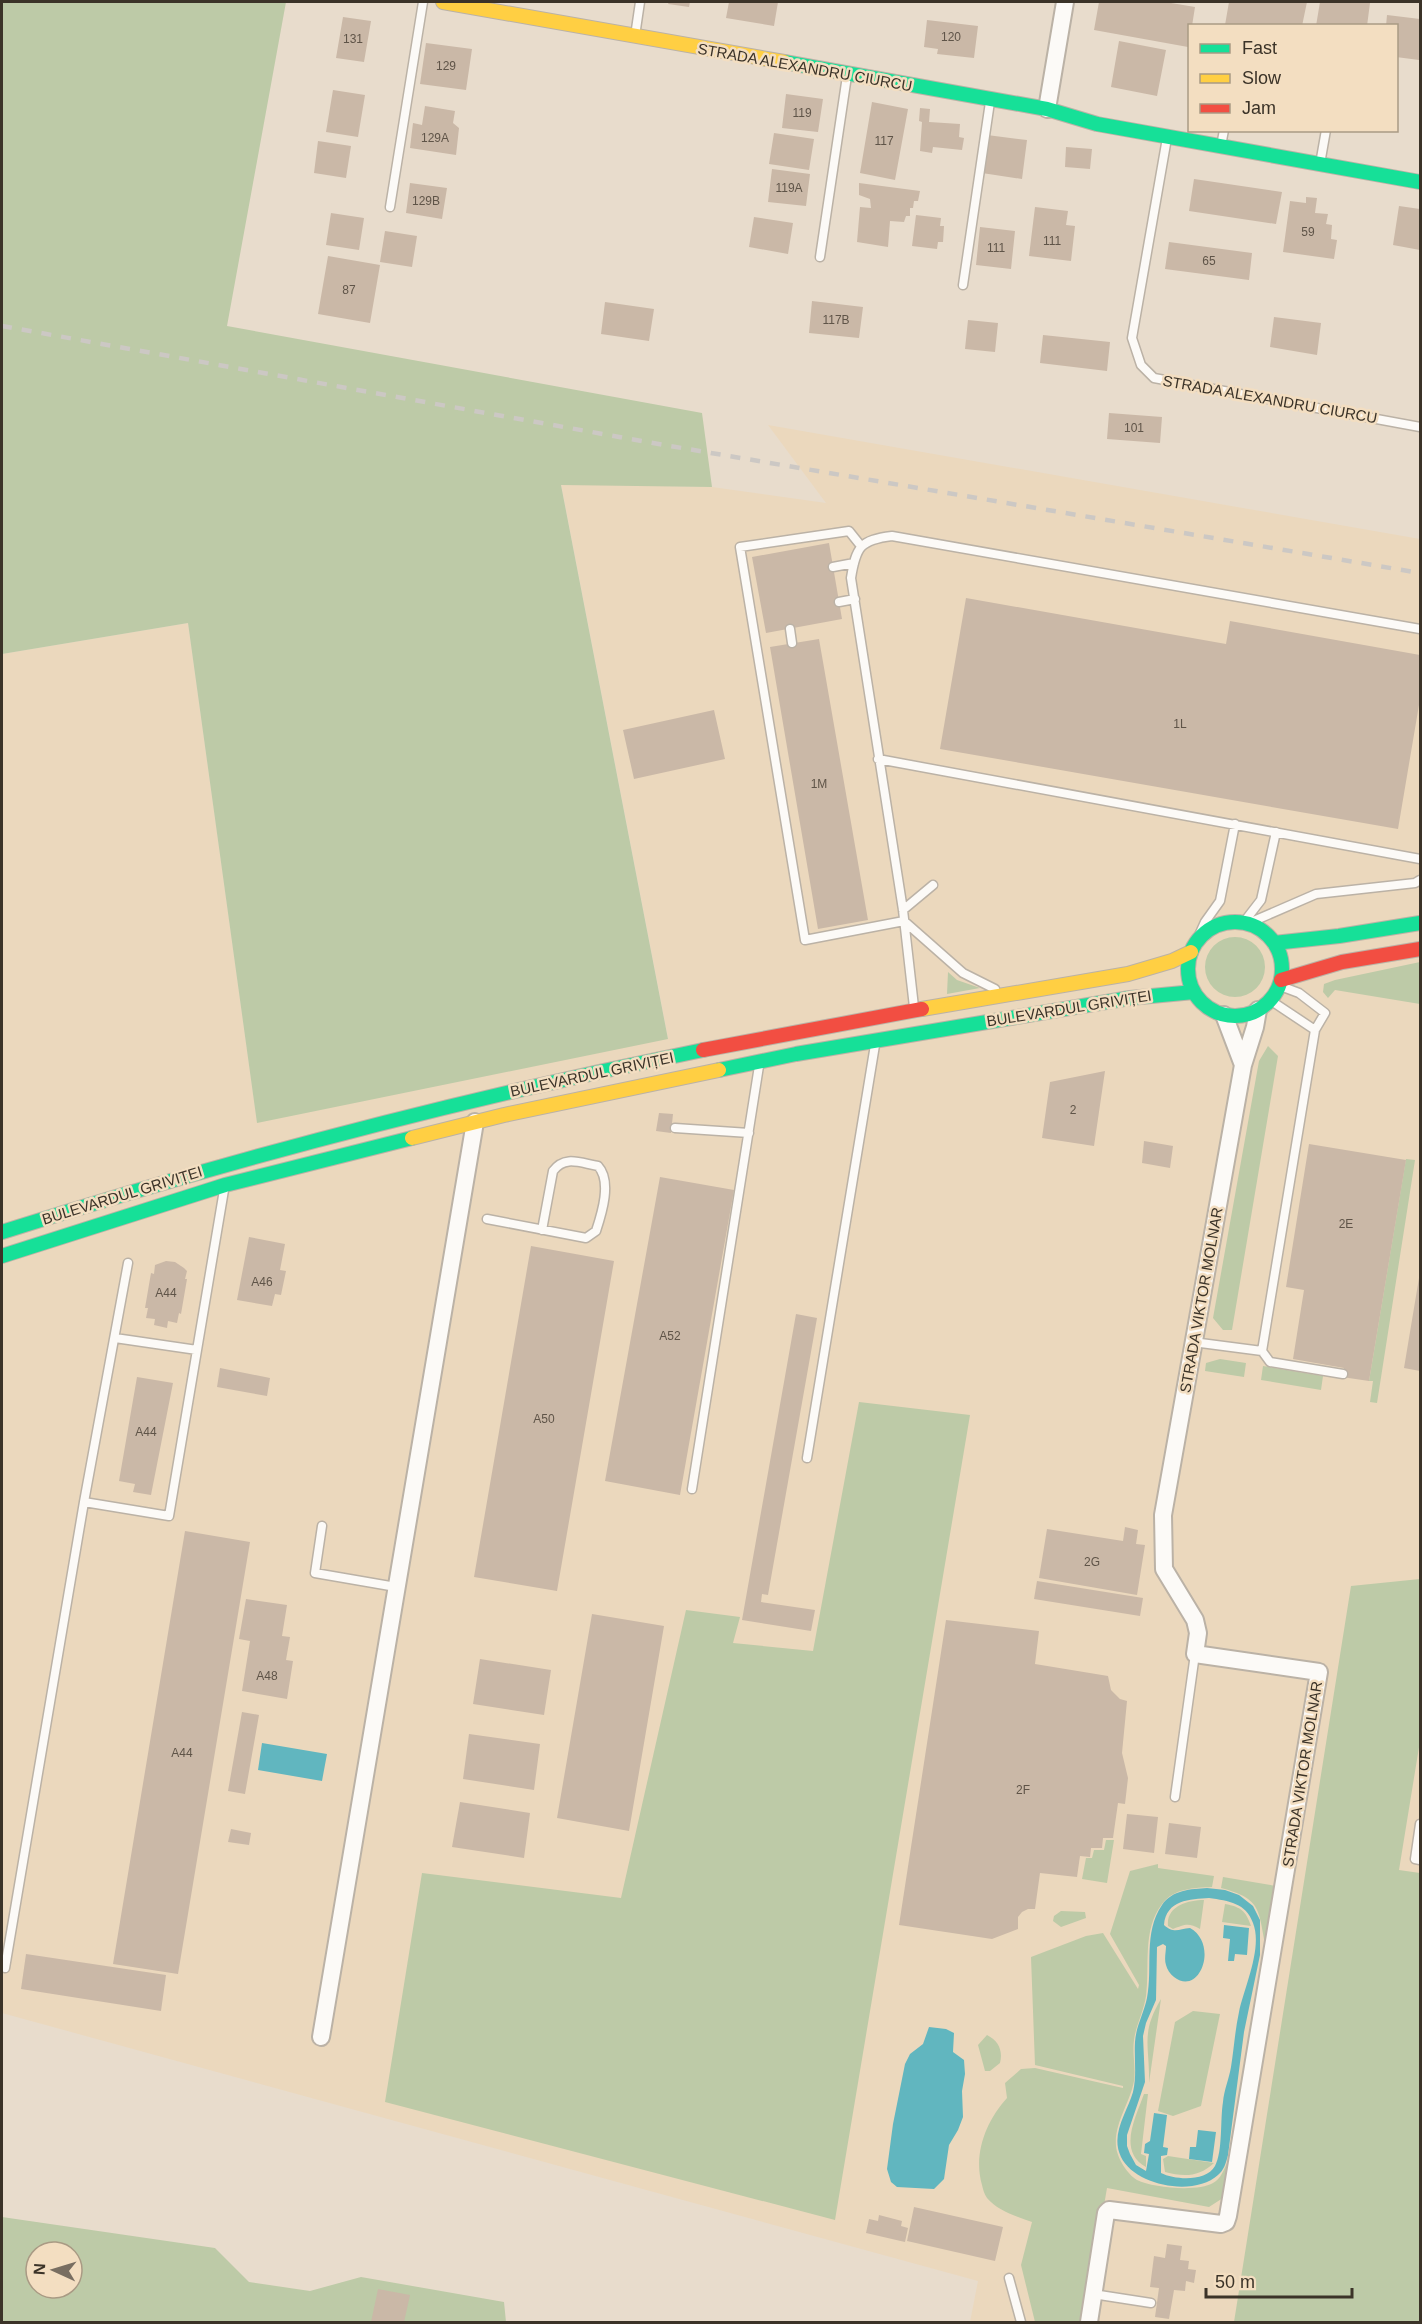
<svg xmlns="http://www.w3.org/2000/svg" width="1422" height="2324" font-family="Helvetica,sans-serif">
<rect width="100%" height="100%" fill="#e8dccc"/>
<!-- built -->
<path fill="#ebd8bd" d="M768,425L1420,539V2322H970L978,2281L2,2013V654L188,623L257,1122L668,1038L561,484L712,487L826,503Z"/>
<!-- green -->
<path fill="#bdcaa7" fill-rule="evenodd" d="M2,2H286L227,326L702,413L712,487L561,485L668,1039L257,1123L188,623L2,654Z
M1205 967a30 30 0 1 1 60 0a30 30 0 1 1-60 0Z
M1420,962V1004L1335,990L1328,998L1323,992L1324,984L1335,980Z
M948,972L957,980L980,988L947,994Z
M1268,1046L1278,1056L1232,1330H1223L1213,1318L1259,1061Z
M1406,1159L1415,1160L1377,1403L1370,1402L1373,1381H1369Z
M1220,1359L1246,1363L1244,1377L1205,1371L1206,1363Z
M1263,1366L1323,1376L1321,1390L1261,1380Z
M859,1402L970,1415L835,2220L385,2102L422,1873L621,1898L686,1610L740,1617L733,1643L813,1651Z
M1420,1579V1741L1399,1870L1420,1873V2322H1234L1351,1586Z
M1106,1840H1114L1107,1883L1082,1879L1086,1858H1092L1094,1850H1104Z
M1158,1864V1868L1214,1876L1212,1887C1194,1888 1174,1888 1162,1904C1142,1930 1150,1966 1146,1996C1144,2011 1136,2025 1134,2040C1132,2054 1136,2067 1134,2081C1130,2103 1114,2123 1116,2146C1117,2158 1127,2174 1137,2180C1153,2188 1198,2192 1213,2183C1221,2179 1224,2169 1228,2161L1232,2160L1226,2196L1209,2207L1107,2188L1084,2322H1035L1021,2265L1032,2222C1016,2216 998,2211 987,2198C984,2194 983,2189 982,2185C973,2154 986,2121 1007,2098L1005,2083L1021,2069L1035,2068L1123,2088V2086L1035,2065L1031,1957L1086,1936L1103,1933L1138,1989L1139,1985L1110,1934L1130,1871Z
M1223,1877L1276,1886L1266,1948C1258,1911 1263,1899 1221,1888Z
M1204,1900L1200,1929C1188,1922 1184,1925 1173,1929L1168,1926C1166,1906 1188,1900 1204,1900Z
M1225,1904C1241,1907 1246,1911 1251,1926L1222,1922Z
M1061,1911L1085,1912L1086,1918L1061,1927L1053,1921L1054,1916Z
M1161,1999L1149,2083C1150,2046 1140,2034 1161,1999Z
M1193,2011L1220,2014L1201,2106L1173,2116L1158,2111L1175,2022Z
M987,2035C999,2041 1003,2051 1000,2063L990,2071H985L978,2045Z
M1144,2094H1148L1141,2154L1146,2156V2167C1117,2151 1136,2117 1144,2094Z
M1168,2156L1214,2163C1199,2177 1184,2177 1165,2172L1163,2159Z
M2,2217L215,2248L249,2282L310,2291L361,2277L504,2302L506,2322H2ZM36,2252H72V2288H36Z"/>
<!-- water -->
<path fill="#61b6bf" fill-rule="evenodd" d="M262,1743L327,1754L322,1781L258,1770Z
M1207,1888L1225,1890L1239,1895L1253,1906L1260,1920V1955L1244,2032L1228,2155C1226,2163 1224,2170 1218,2175C1194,2197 1135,2186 1121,2157C1110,2134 1127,2113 1133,2092C1137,2075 1134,2059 1135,2042C1136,2026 1144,2013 1147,1998C1153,1967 1143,1933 1162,1905C1172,1890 1191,1889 1207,1888ZM1209,1898C1229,1901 1246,1903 1253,1923C1263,1948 1244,1988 1239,2012C1235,2030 1234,2049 1231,2067C1229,2079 1224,2090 1223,2102C1220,2120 1223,2151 1215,2166C1206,2182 1175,2180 1161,2173V2156L1167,2155L1168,2148L1163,2147L1167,2115L1154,2113L1150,2141L1145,2144L1144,2153L1149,2154L1146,2171L1136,2165L1130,2154L1127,2146V2135L1145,2082L1143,2036L1146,2023L1156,2000L1157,1947L1163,1944L1166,1946C1166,1952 1164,1959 1166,1965C1167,1969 1170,1974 1174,1977C1200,1997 1219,1944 1190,1928C1179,1929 1174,1934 1164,1925C1166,1900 1190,1899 1209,1898Z
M1224,1925L1249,1928L1247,1955L1235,1954L1234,1961H1228L1230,1939L1223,1938Z
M929,2027L946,2029L954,2033L953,2052L964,2060L965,2074L962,2091L963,2117L958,2130L949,2145L944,2179L934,2189L897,2187L891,2182L887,2169L893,2124L905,2064L910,2054L923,2044Z
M1198,2130L1216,2132L1212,2162L1189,2159L1190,2147H1196Z"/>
<!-- building -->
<path fill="#cab8a7" d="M669,2H690L689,7L668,4Z
M729,2H778L774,26L726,18Z
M1099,2H1165L1195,7L1192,26H1190L1188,47L1094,30Z
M1229,2H1307L1302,26L1225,25Z
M1320,2L1370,3L1367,26H1316Z
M1387,15L1420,19L1419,60L1396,57V26H1386Z
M343,17L371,21L364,62L336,58Z
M927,20L978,26L974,58L937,54L938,49L924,47Z
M1119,41L1166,50L1157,96L1111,87Z
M426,43L472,49L466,90L420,84Z
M333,90L365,95L358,137L326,132Z
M786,94L823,99L818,132L782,128Z
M872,102L908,109L895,180L860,173Z
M425,106L455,111L453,123L459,128L456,155L410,148L413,123L422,125Z
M920,108L930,109L929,122L960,124L959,137L964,138L962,150L933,147L932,153L920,151L922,122L919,121Z
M774,133L814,139L809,170L769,164Z
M987,135L1027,140L1022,179L982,173Z
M318,141L351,146L346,178L314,173Z
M1066,147L1092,149L1090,169L1065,167Z
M772,169L810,174L806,206L768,202Z
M1194,179L1282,192L1276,224L1189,211Z
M410,183L447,188L442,219L406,213Z
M859,183L920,191L918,201H914L913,208H910V216H906L904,222L890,221L888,247L857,242L860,207L871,208L870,199L859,195Z
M1306,197L1317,198L1315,213L1328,214L1326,224L1332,225L1331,239L1337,240L1334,259L1283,252L1290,201L1306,203Z
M1399,206L1420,209V250L1393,245Z
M1035,207L1068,211L1066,225L1075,226L1071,261L1029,256Z
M331,213L364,218L359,250L326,245Z
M916,215L941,218L940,226H944L943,242H938L937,249L912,246Z
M754,217L793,223L788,254L749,247Z
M980,227L1015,231L1011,269L976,265Z
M385,231L417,236L412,267L380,262Z
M1169,242L1252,253L1249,280L1165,269Z
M328,256L380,265L370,323L318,314Z
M812,301L863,307L859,338L809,333Z
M605,302L654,309L649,341L601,334Z
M1274,317L1321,323L1317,355L1270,347Z
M968,320L998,323L995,352L965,349Z
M1043,335L1110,342L1107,371L1040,363Z
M1109,413L1162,417L1160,443L1107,439Z
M829,543L842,619L766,633L752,557Z
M966,598L1226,644L1230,621L1420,655V699L1398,829L940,749Z
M819,639L868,920L818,929L770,647Z
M714,710L725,759L634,779L623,730Z
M1105,1071L1094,1146L1042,1138L1050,1082Z
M659,1113L673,1114L671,1133L656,1131Z
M1144,1141L1173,1146L1170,1168L1142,1163Z
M1309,1144L1406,1160L1369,1381L1342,1377L1344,1368L1293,1359L1304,1290L1286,1287Z
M660,1177L734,1190L680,1495L605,1481Z
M249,1237L285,1244L280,1270L286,1271L281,1295L275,1294L272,1306L237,1300Z
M531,1246L614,1261L557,1591L474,1577Z
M166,1261L175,1262L184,1268L187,1271L185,1279H187L181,1314L179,1313L177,1323L168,1321L167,1328L154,1325L155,1319L146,1318L148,1308H145L151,1273L154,1274L155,1265Z
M1419,1278H1420V1371L1404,1368Z
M796,1314L817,1318L768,1595L762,1594L761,1602L815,1610L811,1631L742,1620Z
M220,1368L270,1378L267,1396L217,1387Z
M137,1377L173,1383L151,1495L133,1492L135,1484L119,1481Z
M1125,1527L1138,1530L1136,1544L1145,1545L1137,1595L1039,1578L1047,1529L1123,1541Z
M185,1531L250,1542L178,1974L113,1964Z
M1037,1581L1143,1598L1140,1616L1034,1599Z
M246,1599L287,1605L282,1636L290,1637L286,1660L293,1661L287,1699L242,1691L250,1641L239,1639Z
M592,1614L664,1626L629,1831L557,1818Z
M946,1620L1039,1631L1035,1664L1108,1676L1111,1690L1120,1699L1127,1701L1122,1753L1128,1778L1125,1804L1118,1803L1113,1838H1103L1102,1848H1091L1090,1857L1080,1856L1077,1877L1040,1873L1035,1909H1028L1022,1912L1018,1917V1929L992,1939L899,1925Z
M480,1659L551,1670L544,1715L473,1704Z
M242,1712L259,1715L245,1794L228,1791Z
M469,1734L540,1744L534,1790L463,1779Z
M460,1802L530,1813L524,1858L452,1847Z
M1127,1814L1158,1817L1154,1853L1123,1849Z
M1169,1823L1201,1827L1197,1858L1165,1854Z
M231,1829L251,1833L249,1845L228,1842Z
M26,1954L166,1975L161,2011L21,1989Z
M914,2207L1003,2227L995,2261L907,2241Z
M879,2215L902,2221L901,2226L908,2228L905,2242L866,2233L869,2219L878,2221Z
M1167,2244L1182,2246L1180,2260L1189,2261L1188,2269L1196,2270L1194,2283L1186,2281L1185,2291L1174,2290L1169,2319L1155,2317L1159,2288L1150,2287L1154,2256L1165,2258Z
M378,2289L410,2295L404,2322H371Z"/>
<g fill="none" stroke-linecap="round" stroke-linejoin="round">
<!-- lane casing -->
<g stroke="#bbb2a6" stroke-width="11">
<path id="lane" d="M635,36L640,2
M1167,138L1132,338L1141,365L1154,378L1420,427
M1221,146L1224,130
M1320,164L1326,130
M390,207L423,2
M820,257L847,76
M963,285L990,102
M861,546L849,531L740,547L805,940L904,921
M833,567L854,563
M839,602L855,599
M790,629L792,643
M878,759L1420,859
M903,910L933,885
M904,921L963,973L995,989
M1244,922L1261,900L1276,832
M1249,923L1316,894L1415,883L1420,880
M1196,942L1205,922L1220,901L1235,824
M1270,1000L1315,1030
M914,1007L903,910L851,578C856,547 860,540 892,536L1420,629
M675,1128L749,1133
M487,1219L586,1238L596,1231C602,1213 612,1181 598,1166C580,1163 565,1155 553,1171L542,1230
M115,1338L197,1350
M1193,1342L1262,1351L1270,1362L1343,1374
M1262,1351L1315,1030L1325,1013L1299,993L1283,987
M807,1458L875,1045
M692,1489L759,1066
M84,1502L169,1516L224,1190
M322,1526L315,1573L396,1587
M1175,1797L1195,1654
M1420,1824L1415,1859L1420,1860
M5,1968L84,1502L128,1263
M1009,2278L1021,2322
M1093,2294L1151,2303"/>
</g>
<!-- street casing -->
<g stroke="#bbb2a6" stroke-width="20">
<path id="street" d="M1047,109L1065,2
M1224,1015L1243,1065
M321,2037L475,1122
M1089,2322L1106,2213L1109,2210L1221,2224L1226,2222L1228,2216L1319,1672L1195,1654L1198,1633L1195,1620L1164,1569L1163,1515L1243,1065L1255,1027L1258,1010"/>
</g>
<!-- fast casing -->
<g stroke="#bbb2a6" stroke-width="16">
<path id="fast" d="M784,62L1047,109L1097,124L1420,182
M1188 969a47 47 0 1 1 94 0a47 47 0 1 1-94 0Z
M1274,943L1339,936L1420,923
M719,1070L796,1054L1130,998L1194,992
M2,1232C232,1159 466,1098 703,1050
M2,1256L225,1185L412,1138"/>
</g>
<!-- slow casing -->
<g stroke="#bbb2a6" stroke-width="16">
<path id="slow" d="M443,2L784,62
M922,1009L1128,974L1172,961L1191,952
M412,1138L504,1115L719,1070"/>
</g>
<!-- jam casing -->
<g stroke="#bbb2a6" stroke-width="16">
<path id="jam" d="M1281,980L1342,962L1420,949
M703,1050L922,1009"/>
</g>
<!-- lane -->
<use href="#lane" stroke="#fcfaf7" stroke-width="8"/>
<!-- street -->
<use href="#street" stroke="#fcfaf7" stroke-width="16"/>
<!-- fast -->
<use href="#fast" stroke="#16e098" stroke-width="14"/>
<!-- slow -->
<use href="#slow" stroke="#ffcf43" stroke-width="14"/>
<!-- jam -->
<use href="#jam" stroke="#f24e42" stroke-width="14"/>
<!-- rail -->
<path stroke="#ccc8c4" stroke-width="4.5" stroke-dasharray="10 10" stroke-linecap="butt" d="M2,326L664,445L1420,573"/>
</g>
<g text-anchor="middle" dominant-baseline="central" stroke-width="5" stroke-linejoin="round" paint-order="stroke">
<!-- number labels -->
<g font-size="12" fill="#5f5448">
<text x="951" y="37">120</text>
<text x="353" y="39">131</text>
<text x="446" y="66">129</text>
<text x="802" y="113">119</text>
<text x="435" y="138">129A</text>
<text x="884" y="141">117</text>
<text x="789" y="188">119A</text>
<text x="426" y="201">129B</text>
<text x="1308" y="232">59</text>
<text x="1052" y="241">111</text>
<text x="996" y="248">111</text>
<text x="1209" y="261">65</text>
<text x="349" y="290">87</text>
<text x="836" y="320">117B</text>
<text x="1134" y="428">101</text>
<text x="1180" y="724">1L</text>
<text x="819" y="784">1M</text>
<text x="1073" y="1110">2</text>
<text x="1346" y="1224">2E</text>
<text x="262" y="1282">A46</text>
<text x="166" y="1293">A44</text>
<text x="670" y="1336">A52</text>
<text x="544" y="1419">A50</text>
<text x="146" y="1432">A44</text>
<text x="1092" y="1562">2G</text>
<text x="267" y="1676">A48</text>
<text x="182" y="1753">A44</text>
<text x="1023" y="1790">2F</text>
</g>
<!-- street labels -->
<g font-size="15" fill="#3b3328" stroke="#f3dec1">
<text transform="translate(805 67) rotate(10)">STRADA ALEXANDRU CIURCU</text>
<text transform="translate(1270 399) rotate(10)">STRADA ALEXANDRU CIURCU</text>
<text transform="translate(1069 1008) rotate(-9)">BULEVARDUL GRIVIȚEI</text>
<text transform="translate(592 1074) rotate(-12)">BULEVARDUL GRIVIȚEI</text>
<text transform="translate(122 1195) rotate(-17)">BULEVARDUL GRIVIȚEI</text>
<text transform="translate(1201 1300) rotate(-80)">STRADA VIKTOR MOLNAR</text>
<text transform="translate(1302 1774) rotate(-81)">STRADA VIKTOR MOLNAR</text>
</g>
</g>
<!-- border -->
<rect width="1422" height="2324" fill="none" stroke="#3b3328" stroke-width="6"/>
<!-- legend -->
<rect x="1188" y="24" width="210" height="108" fill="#f3dec1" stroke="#a99a84" stroke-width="1.5"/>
<rect x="1200" y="44" width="30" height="9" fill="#16e098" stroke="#a99a84" stroke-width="1.5"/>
<text x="1242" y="54" font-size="18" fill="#3b3328">Fast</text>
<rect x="1200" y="74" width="30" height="9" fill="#ffcf43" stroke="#a99a84" stroke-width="1.5"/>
<text x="1242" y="84" font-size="18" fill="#3b3328">Slow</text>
<rect x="1200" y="104" width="30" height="9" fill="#f24e42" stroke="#a99a84" stroke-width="1.5"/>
<text x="1242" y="114" font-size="18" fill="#3b3328">Jam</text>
<!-- north arrow -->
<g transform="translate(54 2270) rotate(274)"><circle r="28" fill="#f3dec1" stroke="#a99a84" stroke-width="1.5"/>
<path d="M0-4.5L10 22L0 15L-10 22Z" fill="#786e61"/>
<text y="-9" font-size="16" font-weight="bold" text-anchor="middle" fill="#3b3328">N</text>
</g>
<!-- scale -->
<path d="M1206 2288v9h146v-9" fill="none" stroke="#3b3328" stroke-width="3"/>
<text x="1215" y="2288" font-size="18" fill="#3b3328" stroke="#f3dec1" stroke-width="4.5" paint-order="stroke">50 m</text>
</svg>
